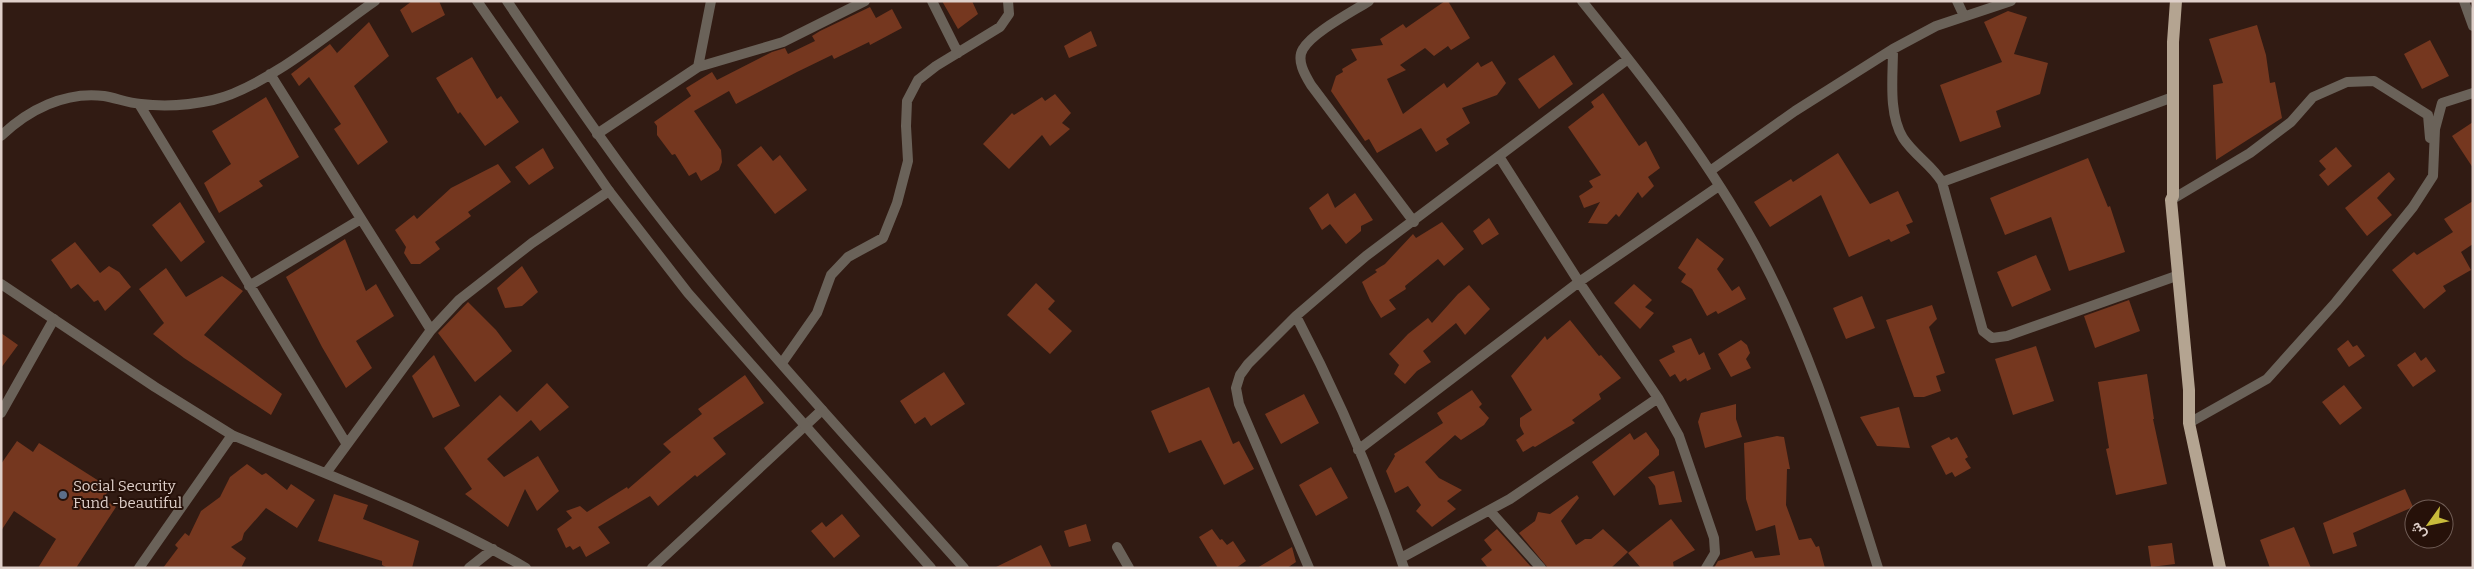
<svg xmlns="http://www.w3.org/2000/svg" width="2474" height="569" font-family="Bitter,Vazirmatn,serif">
<rect width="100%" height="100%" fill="#311b13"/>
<!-- building -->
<path fill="#75371f" d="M412,1H439L445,15L412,33L400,10Z
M942,1H972L978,14L958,29Z
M1445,1H1448L1470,38L1451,50L1448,46L1434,56L1425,48L1400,65L1406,70L1387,79L1403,114L1444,83L1447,88L1478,62L1481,67L1492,61L1506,83L1497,95L1462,108L1470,123L1446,139L1449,144L1436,152L1421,128L1377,153L1369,139L1365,141L1331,91L1336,76L1343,72L1342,69L1357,60L1351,49L1383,45L1380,39L1403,24L1406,28Z
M870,7L876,18L892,9L902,28L870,45L869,42L834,59L832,55L797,72L736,104L729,91L694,111L721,150L722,162L719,170L701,181L696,172L689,176L675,154L672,155L657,135V126L654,122L691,96L686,88L712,72L717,80L772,52L785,48L788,54L815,41L812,36L820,31Z
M2008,11L2027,17L2014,54L2048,63L2040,94L1996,111L2001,127L1960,142L1940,85L2002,62L1984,22Z
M369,22L389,56L354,86L388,142L358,165L334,129L341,124L309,77L299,86L291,74L330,44L337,53L334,56Z
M2257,25L2266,55L2270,83L2275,82L2282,118L2216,160L2213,85L2223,83L2209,39Z
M1091,31L1097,46L1069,58L1064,46Z
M2430,40L2449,76L2422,89L2404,54Z
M1554,55L1573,84L1539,109L1518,79Z
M472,57L497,99L501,96L519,122L485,146L460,112L458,114L436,78Z
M1603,93L1639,146L1646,141L1660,168L1648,177L1654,186L1642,198L1638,192L1619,217L1616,214L1607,224L1588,223L1600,202L1584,208L1579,196L1593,187L1589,181L1601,175L1568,127L1594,107L1591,102Z
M1055,94L1071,113L1062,123L1070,129L1050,146L1042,135L1009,169L983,144L1012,113L1014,115L1042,97L1045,101Z
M266,97L299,157L259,181L263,186L219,213L204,183L231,164L212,131Z
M2473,122V168L2452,136Z
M761,146L773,161L780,155L807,190L775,214L737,165Z
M2336,147L2352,166L2328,186L2319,175L2326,169L2319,161Z
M543,148L554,168L529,185L515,167Z
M1838,153L1870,204L1898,191L1913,222L1906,225L1910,233L1891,242L1889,239L1849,257L1821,195L1770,227L1754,202L1791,179L1793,182Z
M2088,158L2108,207L2110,206L2125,252L2069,271L2051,217L2005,235L1990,198Z
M498,164L511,182L468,212L471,216L435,242L440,249L420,264H411L404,253L406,247L395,230L414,215L417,219L451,188Z
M2389,172L2395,179L2377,198L2392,215L2367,236L2345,208Z
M1328,193L1335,208L1355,193L1373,220L1361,226V231L1346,244L1330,224L1322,230L1309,208Z
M2473,201V244L2461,252L2471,270L2443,286L2446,291L2424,309L2392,270L2414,252L2417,255L2453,232L2444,219Z
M180,202L205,242L181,262L152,225Z
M1489,218L1499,234L1482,245L1473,231Z
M1442,222L1464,249L1444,266L1438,259L1405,286L1406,289L1389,300L1396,309L1381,318L1370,300L1362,282L1377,272L1375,270L1385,264L1413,234L1416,238Z
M1697,238L1724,259L1717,269L1732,291L1739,286L1746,299L1718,314L1716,311L1707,316L1692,289L1681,282L1686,274L1678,268Z
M345,239L366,291L376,284L394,316L356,341L372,368L346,388L322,347L286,277Z
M75,242L100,273L109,266L119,272L131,287L105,311L98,300L94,302L78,284L71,289L51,260Z
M2036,255L2051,290L2012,307L1997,272Z
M522,266L538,292L522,306L505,308L497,288Z
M166,268L186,297L222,276L243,291L204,335L282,394L271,415L184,358L153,334L164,323L139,289Z
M1036,283L1055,301L1048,309L1072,331L1050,354L1007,315Z
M1634,284L1652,300L1645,307L1654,313L1640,329L1614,303Z
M1469,285L1490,309L1465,335L1456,323L1423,351L1431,362L1417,371L1405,384L1394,374L1399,365L1389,354L1408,334L1428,318L1432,323L1458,294Z
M1862,296L1875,328L1846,339L1833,308Z
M2129,300L2140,331L2095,348L2084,316Z
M468,302L496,330L512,351L475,382L438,333Z
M1932,305L1937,319L1929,327L1945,373L1936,376L1941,391L1924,397H1914L1886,320Z
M1570,320L1599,356L1601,355L1621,378L1599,394L1601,399L1572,420L1575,423L1535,447L1533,446L1523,452L1516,440L1524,434L1520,426V418L1532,410L1511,376L1545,336L1547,340Z
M1,333L18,345L1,368Z
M1691,338L1699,355L1704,352L1711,369L1687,381L1686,378L1680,382L1675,374L1670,377L1659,360L1675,352L1672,346Z
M1741,340L1747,345L1750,353L1746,359L1751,368L1731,377L1718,354Z
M2348,340L2353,347L2357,345L2365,356L2349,367L2337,349Z
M2036,346L2054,401L2013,415L1995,359Z
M2415,352L2421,361L2426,357L2436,371L2413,387L2397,365Z
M434,355L460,406L433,418L412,376Z
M944,372L965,404L931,426L925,417L915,424L900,401Z
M2147,374L2154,419H2153L2167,484L2116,495L2106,449L2109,448L2098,382Z
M745,375L764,403L713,438L726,454L697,477L695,475L658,506L650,496L598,527L610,543L586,557L580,546L573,550L570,546L566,548L557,529L572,518L566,511L580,506L587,512L627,487L628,489L671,452L663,444L702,414L698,409Z
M547,383L569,407L540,431L531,420L487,459L504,477L538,456L559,491L537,511L525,489L508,527L465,494L472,489L444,448L500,395L517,412Z
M2344,385L2362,408L2340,425L2322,402Z
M1209,387L1233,444L1239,441L1254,469L1224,485L1201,440L1169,453L1151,411Z
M1472,390L1482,404L1479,407L1489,418L1484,425L1461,440L1455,435L1425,462L1439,478L1462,490L1447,501L1456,509L1432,527L1416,511L1421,505L1408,486L1395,493L1386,471L1395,456L1394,454L1443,423L1437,413Z
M1304,394L1319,423L1281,444L1265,414Z
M1736,404V419L1742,437L1705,448L1698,422L1701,413Z
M1899,407L1910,448L1877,446L1860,417Z
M1646,432L1659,450V455L1614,496L1592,462L1630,433L1634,440Z
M1777,436L1784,437L1790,469H1787L1786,505L1799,540L1811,538L1816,547L1819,546L1825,568H1714L1718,561L1752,551L1755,558L1780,555L1775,525L1756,531L1746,499L1744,443Z
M1949,437L1951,440L1957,437L1968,457L1965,459L1971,468L1955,477L1952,472L1946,475L1931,446Z
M17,441L33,452L39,443L110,488L103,499L116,507L76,568H38L56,539L14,511L1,531V464Z
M247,464L262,475L266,473L287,490L291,484L315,500L297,528L266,508L244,533L242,540L231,547L246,558L241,568H163L178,548L175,545L185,533L189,536L201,511L220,497L230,477Z
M1331,467L1348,498L1316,516L1299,485Z
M1674,471L1682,502L1659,505L1655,486L1648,477Z
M2405,489L2413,507L2353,533L2357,546L2333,554L2323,523Z
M334,494L368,505L363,519L419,541L412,568H388L382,565V561L318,541Z
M1577,495L1579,498L1561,521L1576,545L1585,539H1591L1603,529L1628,552L1611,568H1548L1519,533L1535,521L1538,512L1550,514Z
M842,514L860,536L834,558L811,531L822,522L826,527Z
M1671,519L1695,550L1673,562L1674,568H1641L1628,553Z
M1086,524L1091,541L1069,547L1064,531Z
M2294,527L2311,568H2270L2260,540Z
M1212,529L1220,540L1222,539L1227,545L1233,541L1246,561L1236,568H1218L1199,537Z
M1497,529L1532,568H1488L1481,559L1492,550L1484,540Z
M2172,543L2175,564L2151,567L2148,546Z
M1041,545L1052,568H994Z
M1292,547L1296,562L1287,568H1257Z"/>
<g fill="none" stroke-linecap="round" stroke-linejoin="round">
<!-- service -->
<path stroke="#6a6259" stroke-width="10" d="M1,413L54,319"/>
<!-- minor -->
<path stroke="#6a6259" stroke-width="10" d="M932,1L958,53
M1369,1C1352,12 1313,32 1303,49C1296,60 1305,75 1311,85L1414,222
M1582,1C1641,74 1700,149 1747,231C1807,335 1842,453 1878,568
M1957,1L1964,16
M2464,1L2473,26
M1893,49C1893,77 1888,113 1903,138C1914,155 1932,165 1942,182L1983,331L1992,338L2007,336L2179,275
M698,67L711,1
M270,74L431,330
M139,104L346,443
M597,134L698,67L783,42L865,1
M1,136C28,110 65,91 104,96C116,98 128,103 141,104C165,107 190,105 213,100C263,89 332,31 375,1
M1500,158L1579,282L1658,398L1679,436L1714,538L1715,553L1706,568
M1710,171L1795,111L1893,49L1936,26L2011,1
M1942,182L2173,97
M2171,200L2250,153L2291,122L2313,97L2347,82L2374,81L2428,115L2430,138
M1,284L155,387L232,435L139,568
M249,286L361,219
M1296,316L1248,364L1240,375L1236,388L1239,404L1309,568
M782,363L817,313L831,275L848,257L883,238L897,203L908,161L906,126L907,101L918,80L936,66L1000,27L1009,14L1008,1
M2189,423L2267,379L2336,302L2413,207L2433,176L2435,129L2442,103L2473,93
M232,435C331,476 433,514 526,568
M1358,450L1579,282L1719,186
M326,473L431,330L459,300L532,243L609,191
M1490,511L1541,568
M1117,547L1129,568
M1401,558L1510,499L1658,398
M469,568L493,549
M652,568L822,410
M1404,568C1375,482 1338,396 1296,316L1366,256L1628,59"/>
<!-- tertiary -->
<path stroke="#6a6259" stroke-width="10" d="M477,1L609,191L688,293L931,568
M507,1C553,69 598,137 648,202C746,330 857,448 964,568"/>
<!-- primary -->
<path stroke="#b4a491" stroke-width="12" d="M2176,1L2173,42V196L2171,200L2189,390V423L2220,568"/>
</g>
<!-- markers -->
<circle fill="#5c6f8a" stroke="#261109" stroke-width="2" cx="63" cy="495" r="5"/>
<g text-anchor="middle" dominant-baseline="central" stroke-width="4" stroke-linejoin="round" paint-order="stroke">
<!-- poi labels -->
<g font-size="15" fill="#dfd0ca" stroke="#261109" text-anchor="start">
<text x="73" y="486">Social Security<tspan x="73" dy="17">Fund -beautiful</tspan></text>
</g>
</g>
<!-- border -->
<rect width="2474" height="569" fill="none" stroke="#dfd0ca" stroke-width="5"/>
<!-- north arrow -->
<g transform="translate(2429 524) rotate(237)"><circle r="24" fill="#261109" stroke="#705d56"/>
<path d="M0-4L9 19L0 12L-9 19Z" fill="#c8bb3b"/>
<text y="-8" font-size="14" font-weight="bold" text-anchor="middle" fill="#dfd0ca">ش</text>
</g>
</svg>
